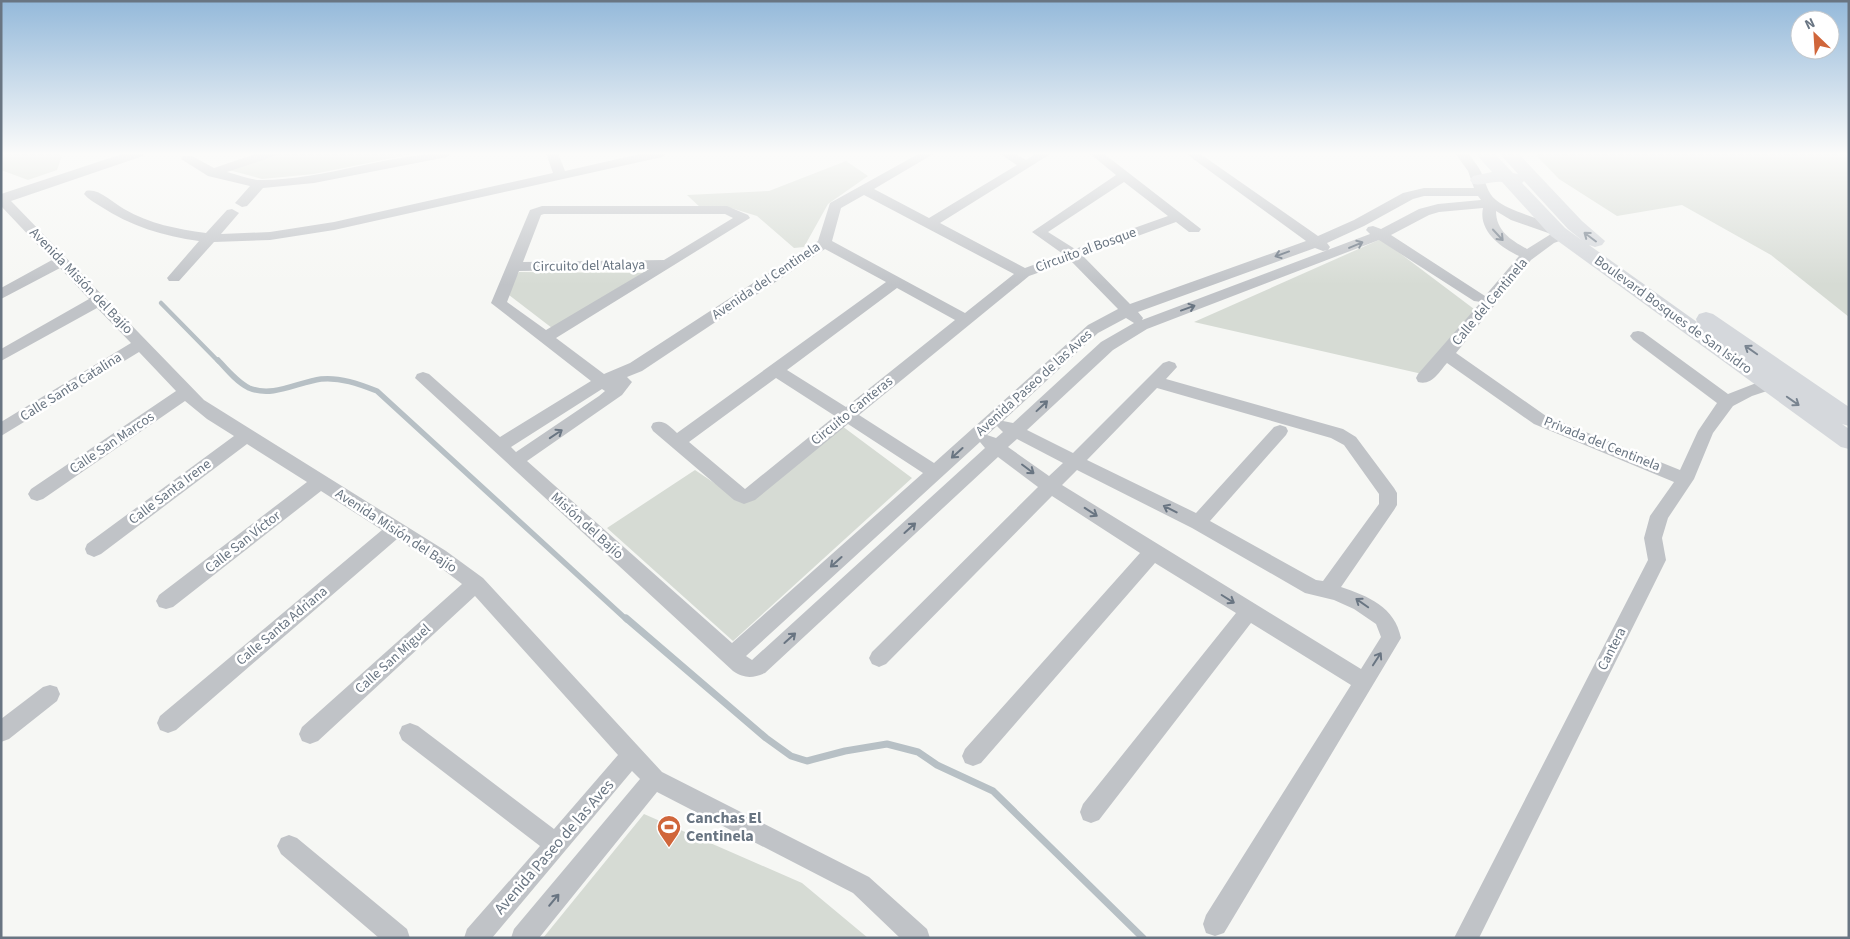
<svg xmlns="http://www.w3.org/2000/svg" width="1850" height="939" font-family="'Source Sans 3',sans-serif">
<rect width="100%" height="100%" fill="#f6f7f4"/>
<!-- green -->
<path fill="#d6dbd4" d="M1,153H63L57,170L28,180L1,170Z
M277,153H417L314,174L262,179L229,170Z
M1534,153H1849V317L1771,255L1682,205L1617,216L1559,179Z
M846,161L868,176L828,204L804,247L794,248L757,216L731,208L702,209L687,195L769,191Z
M1381,239L1478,312L1431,376L1194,322Z
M519,272L643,273L552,328L505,292Z
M842,426L912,478L733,641L607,528L695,470L744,503Z
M644,814L802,883L868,938H543Z"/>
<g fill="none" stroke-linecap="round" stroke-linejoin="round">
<!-- stream-far2 -->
<path stroke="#b7c0c5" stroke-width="4.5" d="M161,303L219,362"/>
<!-- stream-far1 -->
<path stroke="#b7c0c5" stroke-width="5.5" d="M218,360C227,370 237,382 249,388C273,398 298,382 321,379C340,377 359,384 377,391L627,620"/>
<!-- stream -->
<path stroke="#b7c0c5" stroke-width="7" d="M626,618L766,738L791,756L807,761L845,751L887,744L918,752L937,765L993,791L1143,938"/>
<!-- minor -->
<path fill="#c0c3c7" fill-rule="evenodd" d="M125,153H144L143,156L11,201L204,400L446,551L483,578L662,772L869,877L927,929L930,938H900L853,893L657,792L539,938H511L514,929L640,779L632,771L492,938H464L467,929L540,846L402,740L399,733L402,726L410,723L418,726L554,829L618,755L475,596L318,741L310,744L302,741L299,734L302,727L462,584L432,561L397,539L176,730L168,733L160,730L157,723L160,716L382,530L321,491L173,607L166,609L159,607L156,601L159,595L307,482L247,444L101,554L94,557L87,554L85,549L87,544L234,436L207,419L185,401L43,499L37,501L31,499L28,494L31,489L176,391L139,352L1,436V422L131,343L97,308L1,361V349L89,299L60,268L1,299V288L52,260L1,206V194Z
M258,153H276L275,156L227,172C238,175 250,180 261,180C326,180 388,153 453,153L447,157L314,183L263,188L247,206L242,207L235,203L250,186L208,176L181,159L182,156H192L214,168Z
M546,153H558L565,171L644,153H668L662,157L334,230L270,240L214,242L179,281H169L167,278L199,241C163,236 130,226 100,206C94,202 88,199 84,194L86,191C99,188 113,203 124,209C150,224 177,229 206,233L227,210L232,209L239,213L221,234L270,232L334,222L553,173Z
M920,153H935L874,189L929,218L1017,165L998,153H1014L1026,160L1037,153H1052L940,223L1025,268L1063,254L1032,232L1116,175L1089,153H1103L1201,229L1199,232H1189L1176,222L1083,256L1130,304L1306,241L1185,153H1199L1318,236L1354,220L1403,193L1424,188H1474L1468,171L1455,153H1468C1472,159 1478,165 1481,172C1486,182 1487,193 1496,200C1514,215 1558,221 1569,235L1567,238L1554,243L1531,260L1456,353L1546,416L1680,470L1698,431L1717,403L1633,340L1630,336L1633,332L1638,331L1643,332L1728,394L1764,380L1770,378L1776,380L1778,384L1776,388L1752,396L1733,406L1713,433L1694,479L1668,518L1662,538L1666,560L1479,938H1454L1648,560L1644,538L1650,516L1674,482L1534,424L1447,363C1439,372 1432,386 1418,382L1416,378L1418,374L1481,302L1474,301L1379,240L1147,329L1113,350L1027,430L1073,453L1163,363L1169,361L1175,363L1177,367L1166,379L1343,429L1356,437L1394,488L1397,493V505L1394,510L1341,587C1368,596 1395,607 1401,638L1224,933L1215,936L1206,933L1203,924L1206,915L1351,685L1251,623L1099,820L1091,823L1083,820L1080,812L1083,804L1236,613L1155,563L981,763L973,766L965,763L962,756L965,749L1140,553L1052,496L886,664L879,667L872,664L869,658L872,652L1038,487L998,457L765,673C753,678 745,679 733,671L415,378L417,374L423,372L429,374L500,437L591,381L491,303L530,210L542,206H727L748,215L750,218L556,338L604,374L630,363L818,241L830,203ZM1124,182L1168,216L1075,249L1048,232ZM864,195L1014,274L965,313L832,241L841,208ZM1424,196H1478L1481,200L1438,204L1419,209L1381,229L1373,226L1368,227L1366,230L1370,234L1142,320L1143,318L1138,312L1315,248L1323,251L1328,250L1330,247L1327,243L1364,226L1413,199ZM1483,208C1478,231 1501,248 1519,256L1485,296L1391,235L1429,215L1439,212ZM1496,211L1511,220L1551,234L1527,249C1511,240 1496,231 1496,211ZM544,214H725L733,218L664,260L523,262L541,215ZM825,249L886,282L677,433C669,426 664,419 653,423L651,427L653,431L734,500L744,504L755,500L848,424L923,473L732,643L527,461L622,395L632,382L627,377L642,371ZM1071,261L1118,309L1088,325L934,463L859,415L1029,276ZM649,269L546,330L507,302L519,271ZM897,288L955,320L846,407L787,370ZM1126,318L1134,323L1101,342L1013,423L1003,421L1098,333ZM776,378L835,416L745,489L689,442ZM1157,388L1331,438L1344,445L1379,494V504L1323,581L1316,580L1210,521L1286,435L1288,431L1286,427L1280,425L1274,427L1196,513L1087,460ZM602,389L605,391L599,396L516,452L511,447ZM997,426L1003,432L996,438L987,435ZM1017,439L1063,463L1049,476L1008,447ZM980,442L985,448L752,660L746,656ZM1077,470L1192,528L1305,593L1334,600L1354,609L1376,624L1381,637L1361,669L1062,485Z
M50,685L57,687L60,694L57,701L9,739L1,742V719L43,687Z
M289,835L297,838L407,929L410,938H379L281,854L277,846L281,838Z"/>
<!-- secondary -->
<path fill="#d5d8dc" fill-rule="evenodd" d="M1475,153H1494L1513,173L1518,174L1499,153H1518L1582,221L1605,241L1602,245L1595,247L1589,245L1697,322L1696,319L1699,314L1706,312L1713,314L1849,407V426L1842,424L1849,429V449L1841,447L1551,236L1502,182C1491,181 1483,186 1473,184L1470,180L1473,176L1492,172ZM1524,181L1568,229L1583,241L1565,228L1522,183Z"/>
</g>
<!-- one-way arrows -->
<defs><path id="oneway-shaft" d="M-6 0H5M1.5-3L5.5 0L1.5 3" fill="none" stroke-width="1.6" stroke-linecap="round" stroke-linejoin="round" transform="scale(1.25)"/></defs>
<g stroke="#697582">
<use href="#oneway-shaft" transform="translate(1498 235) rotate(47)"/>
<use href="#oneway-shaft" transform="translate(1356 245) rotate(-23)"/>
<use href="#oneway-shaft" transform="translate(1282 254) rotate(160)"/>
<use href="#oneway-shaft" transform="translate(1188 308) rotate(-20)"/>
<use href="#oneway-shaft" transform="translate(1042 406) rotate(-43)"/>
<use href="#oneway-shaft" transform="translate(556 434) rotate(-34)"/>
<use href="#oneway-shaft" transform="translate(957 453) rotate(138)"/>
<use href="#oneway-shaft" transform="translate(1028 469) rotate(37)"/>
<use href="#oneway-shaft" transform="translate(1170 509) rotate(-153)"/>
<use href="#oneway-shaft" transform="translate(1091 512) rotate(33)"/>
<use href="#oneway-shaft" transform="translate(910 528) rotate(-42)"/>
<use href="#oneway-shaft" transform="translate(836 562) rotate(138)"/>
<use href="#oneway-shaft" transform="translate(1228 599) rotate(32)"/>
<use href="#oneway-shaft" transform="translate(1362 603) rotate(-145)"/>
<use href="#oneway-shaft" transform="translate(790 638) rotate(-42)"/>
<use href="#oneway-shaft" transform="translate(1377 659) rotate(-57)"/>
<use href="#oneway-shaft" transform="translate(554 900) rotate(-50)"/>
</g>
<g stroke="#798490">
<use href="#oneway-shaft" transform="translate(1590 237) rotate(-143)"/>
<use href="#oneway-shaft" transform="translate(1751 350) rotate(-145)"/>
<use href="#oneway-shaft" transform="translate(1793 401) rotate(35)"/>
</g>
<!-- sky -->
<linearGradient id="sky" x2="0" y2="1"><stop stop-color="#94b9da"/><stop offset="0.54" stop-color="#fbfbfa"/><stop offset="1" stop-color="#fbfbfa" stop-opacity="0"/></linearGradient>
<rect width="1850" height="285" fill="url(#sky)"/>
<!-- icons -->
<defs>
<g id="stadium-pin" transform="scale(1.25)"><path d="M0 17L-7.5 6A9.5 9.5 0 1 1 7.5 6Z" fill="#d0663b" stroke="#fff"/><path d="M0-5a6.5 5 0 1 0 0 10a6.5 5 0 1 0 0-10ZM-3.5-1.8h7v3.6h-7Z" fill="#fff"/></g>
</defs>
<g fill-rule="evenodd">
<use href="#stadium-pin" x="669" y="827"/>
</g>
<g text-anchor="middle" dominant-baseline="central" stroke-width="5" stroke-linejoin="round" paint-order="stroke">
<!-- street labels -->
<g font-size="14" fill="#697582" stroke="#fff">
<text transform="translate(1086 250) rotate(-20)">Circuito al Bosque</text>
<text transform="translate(589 266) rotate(-1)">Circuito del Atalaya</text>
<text transform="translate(81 281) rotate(46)">Avenida Misión del Bajío</text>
<text transform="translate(766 281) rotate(-34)">Avenida del Centinela</text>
<text transform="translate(1490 302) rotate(-50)">Calle del Centinela</text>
<text transform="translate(1673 315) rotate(36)">Boulevard Bosques de San Isidro</text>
<text transform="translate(1034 383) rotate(-42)">Avenida Paseo de las Aves</text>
<text transform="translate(71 387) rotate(-32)">Calle Santa Catalina</text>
<text transform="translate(852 411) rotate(-39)">Circuito Canteras</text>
<text transform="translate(112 443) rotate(-34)">Calle San Marcos</text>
<text transform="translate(1602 444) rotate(22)">Privada del Centinela</text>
<text transform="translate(170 492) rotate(-37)">Calle Santa Irene</text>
<text transform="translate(587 526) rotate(42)">Misión del Bajío</text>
<text transform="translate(396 531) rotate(33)">Avenida Misión del Bajío</text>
<text transform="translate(243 542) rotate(-38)">Calle San Víctor</text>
<text transform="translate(282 626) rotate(-40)">Calle Santa Adriana</text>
<text transform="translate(1612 649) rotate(-63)">Cantera</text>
<text transform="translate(393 659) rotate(-42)">Calle San Miguel</text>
</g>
<!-- near-poi labels -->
<g font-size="16" font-weight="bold" fill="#697582" stroke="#fff" text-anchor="start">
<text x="686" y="818">Canchas El<tspan x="686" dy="18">Centinela</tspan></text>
</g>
<!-- near-street labels -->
<g font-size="16" fill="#697582" stroke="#fff">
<text transform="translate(554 847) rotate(-49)">Avenida Paseo de las Aves</text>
</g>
</g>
<!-- border -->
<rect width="1850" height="939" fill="none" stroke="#697582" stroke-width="5"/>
<!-- north arrow -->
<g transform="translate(1815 35) rotate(335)"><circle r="24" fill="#ffffff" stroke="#c3c8cd"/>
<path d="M0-4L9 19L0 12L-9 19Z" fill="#d0663b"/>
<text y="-8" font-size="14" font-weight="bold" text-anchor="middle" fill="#697582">N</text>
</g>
</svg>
